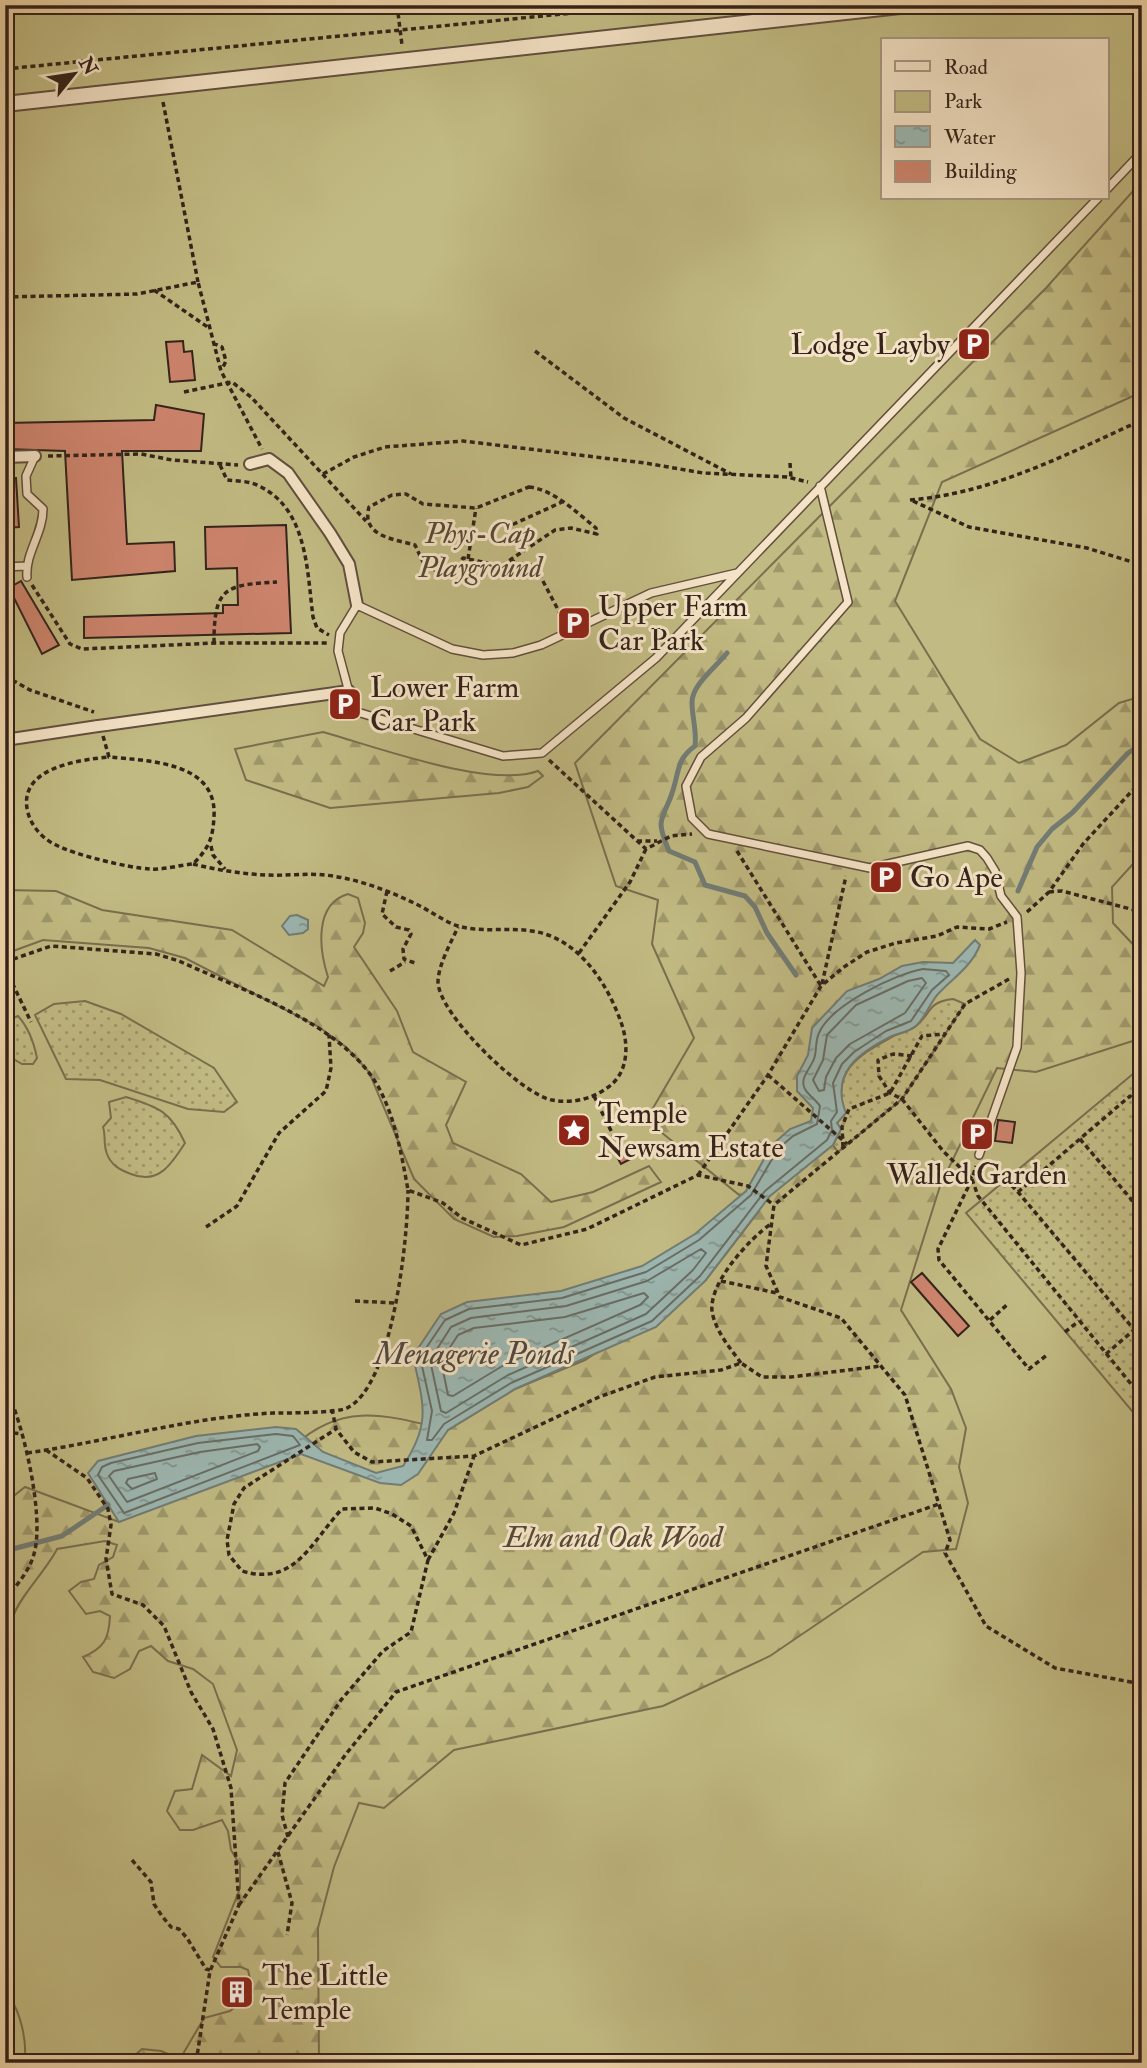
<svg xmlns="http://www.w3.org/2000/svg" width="1147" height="2068" font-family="'IM FELL Double Pica',serif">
<defs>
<pattern id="forest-firs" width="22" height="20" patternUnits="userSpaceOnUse" patternTransform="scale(1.75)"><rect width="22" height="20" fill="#c1ba82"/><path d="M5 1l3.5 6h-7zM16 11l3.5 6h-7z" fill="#9d976a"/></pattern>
<pattern id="garden-dots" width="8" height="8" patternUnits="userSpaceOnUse" patternTransform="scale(1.75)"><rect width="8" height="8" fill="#c1ba82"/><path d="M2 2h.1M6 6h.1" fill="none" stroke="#9d976a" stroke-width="1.8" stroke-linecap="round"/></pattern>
<pattern id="water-ripples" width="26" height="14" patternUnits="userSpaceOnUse" patternTransform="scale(1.75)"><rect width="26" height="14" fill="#9cb7b1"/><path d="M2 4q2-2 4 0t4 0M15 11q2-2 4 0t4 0" fill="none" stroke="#80948f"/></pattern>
</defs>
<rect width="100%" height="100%" fill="#eed4a8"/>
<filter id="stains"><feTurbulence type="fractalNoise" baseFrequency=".00286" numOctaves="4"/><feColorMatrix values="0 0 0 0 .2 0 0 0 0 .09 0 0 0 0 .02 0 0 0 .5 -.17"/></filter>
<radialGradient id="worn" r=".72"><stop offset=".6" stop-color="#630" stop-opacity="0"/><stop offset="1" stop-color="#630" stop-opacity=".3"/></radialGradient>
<!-- green -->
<path fill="#c1ba82" stroke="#7a6e4e" stroke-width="2" fill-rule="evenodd" d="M5,5H1142V2063H5ZM883,40H1107V198H883Z"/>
<!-- forest -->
<path fill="url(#forest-firs)" stroke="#7a6e4e" stroke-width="2" d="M1142,181V392L942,482L895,601L980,739L1019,763L1066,745L1119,703L1142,696V854L1112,887L1113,923L1142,954V1038L1036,1072L997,1068L940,1186L901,1310L951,1389L966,1428L959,1467L968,1503L956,1549L923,1552L770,1656L663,1706L454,1750L384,1808L359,1803L334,1867L318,1928L319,2063H126L142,2049L161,2051L180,2059L204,2018L230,2011L253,1992L248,1970L241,1967H221L213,1957L240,1888V1865L231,1850L228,1831L222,1820L193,1830H180L167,1811L175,1791L192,1789L202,1755L231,1776L237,1750L213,1684L193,1669L168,1661L151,1646L139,1651L130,1669L114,1678L93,1672L83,1657C104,1648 109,1639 110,1616L100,1611L86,1614L69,1591L81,1582L94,1579L99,1565L113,1557L117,1545L105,1541L57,1549C48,1568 18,1599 14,1615C9,1635 16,1641 5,1663V1503L25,1487L119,1522L294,1446C343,1400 389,1416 448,1430L515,1389L585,1360L705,1281L759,1211L646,1120L694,1038L652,944L658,900L616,886L575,763L1046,288Z
M323,732C373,746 490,789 538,771L543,776L528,787L499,793L330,808L246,780L235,749Z
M5,890L56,891L102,910L232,930L324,986L328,977C319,949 314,904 348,894L358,898L365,923L363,933L354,947L397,1011L413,1052L466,1082L446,1125L453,1143L521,1174L551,1202L593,1192L649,1166L661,1182L564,1227L517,1236L494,1237L454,1219L414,1179L369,1072L346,1047L319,1027L185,958L149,948L43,940L5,954Z
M5,1993C20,2006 28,2043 24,2063H5Z"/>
<!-- garden -->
<path fill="url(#garden-dots)" stroke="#7a6e4e" stroke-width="2" d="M953,999L965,1004L902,1099L838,1152L833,1145L841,1129L837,1123L845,1113C831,1073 857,1056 890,1038C897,1033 908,1032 915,1027C932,1014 926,1002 953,999Z
M85,1001L121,1014L214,1068L237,1102L224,1112L188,1109L100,1080L66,1079L35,1015L54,1004Z
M18,1016C29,1028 34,1043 37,1058L33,1064H22L5,1054V1021Z
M1140,1068L1142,1070V1417L1132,1411L966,1213Z
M126,1097C159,1107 171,1112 185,1143C171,1165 158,1185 131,1174C120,1170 111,1165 107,1154C103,1144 106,1136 103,1127L111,1118L109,1102Z"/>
<!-- water -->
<path fill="url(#water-ripples)" stroke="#727c75" stroke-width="2" d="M297,915L308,920V929L303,933L289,935L282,926L290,916Z
M975,940L980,945C971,967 954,977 938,994C930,1003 926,1016 917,1025C911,1031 900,1033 892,1036C858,1053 830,1073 846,1113L837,1123L841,1129L833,1145L770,1196L705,1281L656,1327L515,1389L448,1430L418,1474L401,1485L380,1483L301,1454L119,1522L88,1473L98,1461L196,1436L276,1427L296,1429L323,1452L376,1473L403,1466C432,1422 423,1404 413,1356L441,1314L467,1302L561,1291L642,1266L695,1234L746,1191L772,1145L790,1129L811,1121L813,1108L797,1091V1076L808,1055L812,1028L847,991L879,979L902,966L923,962L953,963Z"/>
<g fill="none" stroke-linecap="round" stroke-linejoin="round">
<!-- shore -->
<path stroke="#686d66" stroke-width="2" d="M923,969L946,971L949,975L932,990L911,1021L886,1031L854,1052L842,1064L833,1083L837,1112L831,1121L832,1130L827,1140L765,1191L700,1276L652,1321L511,1383L444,1424L432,1440H427L432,1411L420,1357L445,1320L469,1309L562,1298L646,1272L699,1240L751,1195L778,1149L793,1136L817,1124L820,1106C816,1100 808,1095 805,1089C799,1079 810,1069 814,1059C817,1051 815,1041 819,1033C831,1005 895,974 923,969Z
M922,978L926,983L905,1013L850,1044L836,1058L826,1077L824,1090L819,1091L813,1080L823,1060L827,1035L856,1005L908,981Z
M701,1249L706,1253L693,1270L646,1314L508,1375L446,1413L441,1411L430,1360L451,1327L471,1318L566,1306L647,1281Z
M644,1293L648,1297L640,1305L504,1365L453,1396L448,1395L441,1361L458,1335L474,1328L565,1317Z
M276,1434L293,1436L300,1445L124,1513L98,1475L102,1467L111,1463L198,1443Z
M257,1444L260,1447L258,1451L127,1502L109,1476L114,1471L200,1452Z
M155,1473L157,1479L132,1489L126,1483L128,1479Z"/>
<!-- stream -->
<path stroke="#727c75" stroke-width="5" d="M727,653C716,667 692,685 692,702C692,718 697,731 695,746C676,759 679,774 672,793C669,804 662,813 661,824C661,833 666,843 669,851L695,862L705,885L745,896L755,907L767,933L796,975
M1018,891L1037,847L1052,829L1072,813L1128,753L1142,744
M5,1551L62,1536L108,1505"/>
</g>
<!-- building -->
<path fill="#cd846d" stroke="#33231a" stroke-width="2" d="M183,341L184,352L192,351L195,380L170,382L166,342Z
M156,405L204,414L201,451H122L127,544L174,542L175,571L72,580L65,451L5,449V423L154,420Z
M5,478H16L19,527L5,528Z
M286,525L291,633L84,638V617L223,613V605H238L237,568L206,569L205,527Z
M21,581L59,645L42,654L9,588Z
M998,1120L1015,1122L1012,1143L995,1141Z
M630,1144L636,1156L621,1164L614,1152Z
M922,1273L969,1326L958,1336L911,1282Z"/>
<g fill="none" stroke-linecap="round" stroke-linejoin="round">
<!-- service casing -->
<g stroke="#624f3e" stroke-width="10">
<path id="service" d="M1107,189L1142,152
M820,486L848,602L746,718L701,757L686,786L692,818L708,834L870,868L968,846L980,850L987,858L995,871L1001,896L1017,917L1021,973L1017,1047L979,1155
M5,567L26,566
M737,573L651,593L541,645L513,653L483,655L452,649L357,605L340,633L338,651L354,711L503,756L542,753L656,658L1098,198
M27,577C25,553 43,534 43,509L27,494L26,476L35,456"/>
</g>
<!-- pedestrian casing -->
<g stroke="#624f3e" stroke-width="14">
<path id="pedestrian" d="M5,457L35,456
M250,464L269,459L288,473L330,533L349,564L357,605
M106,725L349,691
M5,740L98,726"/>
</g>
<!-- minor casing -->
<g stroke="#624f3e" stroke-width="18">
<path id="minor" d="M1137,5L1142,8
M5,104L909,5"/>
</g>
<!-- path -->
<path stroke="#33231a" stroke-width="3.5" stroke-dasharray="5 3.5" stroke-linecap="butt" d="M397,5L402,45
M1067,5L1068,13
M5,69L654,5
M163,102L198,282
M154,290L209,328
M5,297L137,294L198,282L221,371L262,449
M213,343L222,347L226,361L222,369
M535,351L624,418L731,474
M184,392L232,382L251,397L366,521
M48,456L141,454L172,460L238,465
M790,463L791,478
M220,465L227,480C237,481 250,481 259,486C308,509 307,572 313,617L317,628L329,635
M323,474L354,457L385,447L463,441L645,463L703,473L787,477L808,482
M529,487C555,490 577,513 596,528L597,534L571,528L555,530L501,566L463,558L457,568L440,572L425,566L415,545C393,539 361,536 369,507L392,495L406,494L423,504L476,508Z
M910,500C994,493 1067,454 1142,420
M913,501L969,527L1087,548L1142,565
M505,528L562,502
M468,559L476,508
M510,561L535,566L565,623
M32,585L70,644L82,649L216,643H327
M214,643C214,587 225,585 277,582
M5,676L30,690L94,712
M103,736L109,757C147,761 217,761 214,816C213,838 209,848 193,864C180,865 164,870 150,869C129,868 75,855 56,845C43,839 32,827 28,813C16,768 78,760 109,757
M549,760L646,849L671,836L692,834
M637,841H657
M211,846L213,855L225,869
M737,851L821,986
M193,864C217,870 243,874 267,875C286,876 306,873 325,875C359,879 390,891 420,906C432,912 445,922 458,926C481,933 508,927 532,931C579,938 608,984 622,1025C629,1047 628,1074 607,1088C592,1099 571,1104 552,1100C522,1095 437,1013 438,981C439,963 451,943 458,927
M387,891L382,914L396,927L409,930L411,934L403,949L404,959L415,963
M1049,892L1062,891L1142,912
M1027,912L1049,892L1083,844L1142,780
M579,953L630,882L646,849
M5,962L51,946L156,954L179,961C244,991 348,1025 381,1092C396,1122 402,1157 408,1190L443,1203L462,1218L521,1245L587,1229L698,1175L748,1186L774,1205
M5,968L31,1022
M390,971L405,962
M1009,979L965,1004L902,1099L774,1205L766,1266L780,1297L841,1318L905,1395L950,1540L945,1553L986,1626L1055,1668L1142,1684
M822,984L846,876
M912,1056L893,1054L878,1060L879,1076L890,1093L902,1099L943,1151L972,1179L976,1166
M768,1075L847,1144
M594,1096L616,1141
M1080,1139L1142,1212
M843,1147L842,1127L849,1109L890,1093L922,1036L944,1034
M988,1161L1018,1192L1142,1339
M698,1175L768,1075L821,986L844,967L867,952L896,943L937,936L957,927L989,929L1007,922
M972,1179L978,1196L1140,1395
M972,1179L938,1249L939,1260L1029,1369L1047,1355
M1018,1192L1130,1096L1142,1109
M206,1227L237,1206L279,1133L326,1091L331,1068L329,1035
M721,1281L777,1293
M355,1301L395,1303
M990,1320L1009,1303
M1065,1332L1079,1321
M1106,1354L1142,1323
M741,1363C730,1348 718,1334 713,1316C704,1287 750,1238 772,1223
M5,1386C23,1422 45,1516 34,1554C29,1572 16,1586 5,1599
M332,1409L336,1429L354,1452L372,1462L474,1456L599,1397L655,1377L721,1370L741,1363L762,1377H791L881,1366
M5,1432L22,1434
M46,1450L87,1478L108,1509L111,1525L106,1559L112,1594L143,1605L164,1626L191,1692L213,1729L231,1788L239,1905L210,1971L196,2063
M27,1453C110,1441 190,1417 273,1413C287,1413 338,1413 347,1408C393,1386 408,1237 408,1190
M428,1560L454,1513L474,1456
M288,1837L282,1815L285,1783L341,1700L383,1651L411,1632L428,1560L411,1526L392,1514L375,1508L342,1509C311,1542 295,1587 242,1571L229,1555L227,1540L234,1504L244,1488L336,1429
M278,1852L292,1903L287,1935
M132,1860L151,1882L154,1904L162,1916L171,1927L179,1929L187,1938L206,1969L210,1970
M239,1905L346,1754L396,1692L939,1504"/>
<!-- service -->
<use href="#service" stroke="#f4e3c6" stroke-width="7"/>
<!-- pedestrian -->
<use href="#pedestrian" stroke="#f4e3c6" stroke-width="10"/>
<!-- minor -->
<use href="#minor" stroke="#f4e3c6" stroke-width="14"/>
<!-- pedestrian-bridge casing -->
<g stroke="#624f3e" stroke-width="14" stroke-linecap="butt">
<path id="pedestrian-bridge" d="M98,726L106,725"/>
</g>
<!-- pedestrian-bridge -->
<use href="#pedestrian-bridge" stroke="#f4e3c6" stroke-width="10"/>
</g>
<!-- icons -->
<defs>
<g id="parking-square" transform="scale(1.75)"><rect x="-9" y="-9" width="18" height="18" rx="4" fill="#8f2418" stroke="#f4e3c6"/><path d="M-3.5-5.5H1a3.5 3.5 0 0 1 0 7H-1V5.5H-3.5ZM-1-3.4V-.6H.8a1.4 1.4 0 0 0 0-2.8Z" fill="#fff"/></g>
<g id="sight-square" transform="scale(1.75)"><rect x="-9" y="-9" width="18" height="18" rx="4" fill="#8f2418" stroke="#f4e3c6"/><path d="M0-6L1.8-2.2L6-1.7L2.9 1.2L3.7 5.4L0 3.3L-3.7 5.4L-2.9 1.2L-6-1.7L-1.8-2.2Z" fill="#fff"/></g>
<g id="building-square" transform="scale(1.75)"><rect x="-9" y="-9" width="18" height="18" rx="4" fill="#8f2418" stroke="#f4e3c6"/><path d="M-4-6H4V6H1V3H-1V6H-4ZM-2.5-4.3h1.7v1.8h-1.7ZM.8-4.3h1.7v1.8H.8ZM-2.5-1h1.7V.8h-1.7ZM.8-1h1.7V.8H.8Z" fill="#fff"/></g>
</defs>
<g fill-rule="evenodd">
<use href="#parking-square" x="974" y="344"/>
<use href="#parking-square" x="574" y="623"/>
<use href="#parking-square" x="345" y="704"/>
<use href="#parking-square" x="886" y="877"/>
<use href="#sight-square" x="574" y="1130"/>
<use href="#parking-square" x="977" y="1134"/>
<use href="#building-square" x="237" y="1992"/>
</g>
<g text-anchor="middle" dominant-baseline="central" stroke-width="6" stroke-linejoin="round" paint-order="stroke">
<!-- poi labels -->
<g font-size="30" fill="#33231a" stroke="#f4e3c6" text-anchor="start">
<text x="950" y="344" text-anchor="end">Lodge Layby</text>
<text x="598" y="606">Upper Farm<tspan x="598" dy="34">Car Park</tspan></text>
<text x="370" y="687">Lower Farm<tspan x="370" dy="34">Car Park</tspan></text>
<text x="910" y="877">Go Ape</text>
<text x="598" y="1113">Temple<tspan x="598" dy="34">Newsam Estate</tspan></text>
<text x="977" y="1174" text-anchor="middle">Walled Garden</text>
<text x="262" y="1975">The Little<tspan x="262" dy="34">Temple</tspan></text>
</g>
<!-- park labels -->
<g font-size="30" font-style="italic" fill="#564934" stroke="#f4e3c6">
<text x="480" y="533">Phys-Cap<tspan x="480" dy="34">Playground</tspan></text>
<text x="613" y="1537">Elm and Oak Wood</text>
</g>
<!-- water labels -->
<g font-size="32" font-style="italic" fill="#4d4840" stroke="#f4e3c6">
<text x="474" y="1354">Menagerie Ponds</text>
</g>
</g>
<!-- margin -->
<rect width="1147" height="2068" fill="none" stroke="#eed4a8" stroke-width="28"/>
<rect x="7" y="7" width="1133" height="2054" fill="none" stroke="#33231a" stroke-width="3.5"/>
<rect x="14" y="14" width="1119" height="2040" fill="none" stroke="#33231a" stroke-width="2"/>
<!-- legend -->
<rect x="881" y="38" width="228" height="161" fill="#f4e3c6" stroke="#a79681" stroke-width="2"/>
<rect x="895" y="61" width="35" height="10" fill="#f4e3c6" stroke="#a79681" stroke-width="2"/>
<text x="944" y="74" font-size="21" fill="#33231a">Road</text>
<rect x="895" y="91" width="35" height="21" fill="#c1ba82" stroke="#a79681" stroke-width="2"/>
<text x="944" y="108" font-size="21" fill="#33231a">Park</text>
<rect x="895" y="126" width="35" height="21" fill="url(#water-ripples)" stroke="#a79681" stroke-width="2"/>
<text x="944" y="144" font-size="21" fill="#33231a">Water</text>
<rect x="895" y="161" width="35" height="21" fill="#cd846d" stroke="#a79681" stroke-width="2"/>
<text x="944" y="178" font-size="21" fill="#33231a">Building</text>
<!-- north arrow -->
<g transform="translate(74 74) rotate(60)" stroke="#f4e3c6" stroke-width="5" paint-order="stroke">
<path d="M0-5L12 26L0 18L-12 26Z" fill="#33231a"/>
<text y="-10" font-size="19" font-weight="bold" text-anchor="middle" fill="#33231a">N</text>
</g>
<rect width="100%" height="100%" filter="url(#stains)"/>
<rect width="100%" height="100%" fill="url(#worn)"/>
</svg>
